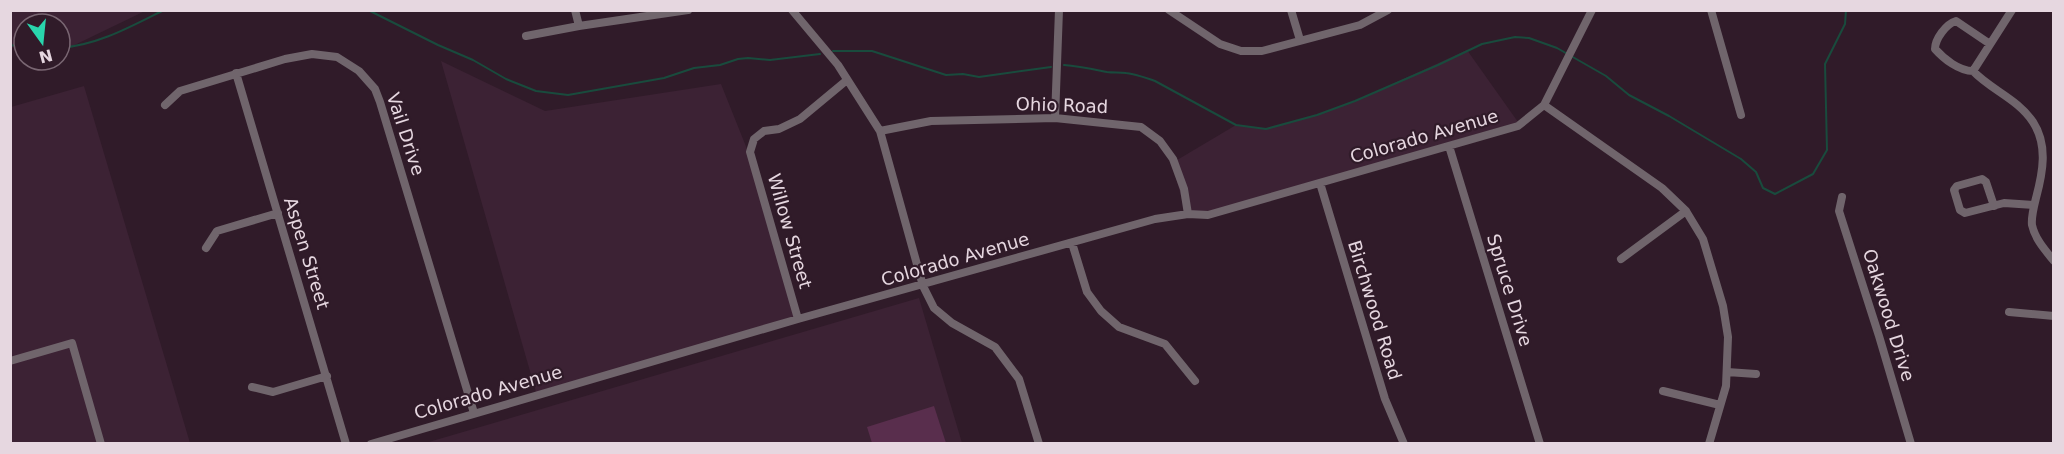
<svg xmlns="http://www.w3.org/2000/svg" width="2064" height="454" font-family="'DejaVu Sans',sans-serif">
<rect width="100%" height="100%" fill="#301b29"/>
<!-- built -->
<path fill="#3c2234" d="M11,10H145V11L60,52V24H24V50L11,47Z
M1467,50L1518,122L1208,213L1185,211L1172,163L1236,125L1266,129L1317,115L1355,101Z
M441,61L545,111L721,84L747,149L796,318L536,392Z
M84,86L190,443L11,444V107Z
M919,298L962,443L422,444Z"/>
<!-- green -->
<path fill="#592e4d" d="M934,406L946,443H872L867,427Z"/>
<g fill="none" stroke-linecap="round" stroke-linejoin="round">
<!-- stream -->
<path stroke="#194b3d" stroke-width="2" d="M368,10L438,45L473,60L506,79L536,91L568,95L664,78L694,68L720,65L738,59L748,58L770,60L820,54
M10,45L24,47
M60,48C98,45 130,27 164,10
M833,51H872L946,75L963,74L979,77L1051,67
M1064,65C1078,66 1092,69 1107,72C1113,73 1120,72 1126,73C1136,74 1146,78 1155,81L1236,125L1266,129L1317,115L1355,101L1438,65L1482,44L1515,37L1529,38L1557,48L1606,76L1629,95L1669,116L1741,159L1756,172L1763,188L1775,194L1813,174L1827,150L1825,64L1845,24L1846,10"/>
<!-- minor -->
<path stroke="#70656c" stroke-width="8" d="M575,10L579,26
M792,10L838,65L880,131L923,286L934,308L952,323L995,347L1019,379L1039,444
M1169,10L1220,44L1241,51H1262L1360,25L1388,10
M1291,10L1300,40
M1711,10L1741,115
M526,36L579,26L688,10
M1973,71C1991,90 2018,99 2033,122C2048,145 2043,172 2036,198C2034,206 2031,217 2032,225C2035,239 2045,250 2054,261
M1973,71C1959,71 1944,59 1935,49C1935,39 1946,24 1956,21L1990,44
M1973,71L2012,10
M236,73L346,444
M165,105L180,91L285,59L312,54L337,57L359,71L375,89L380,102L474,413
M1544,105L1662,188L1686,211L1703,239L1723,306L1728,337L1726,386L1709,444
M1055,118L1059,10
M880,131L931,121L1055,118L1141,127L1160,141L1173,159L1184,189L1188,214
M1449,146L1540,444
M1320,183L1385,399L1404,444
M1842,197L1839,211L1879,336L1911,444
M1994,206L1986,182L1982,179L1957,186L1954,190L1960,210L1965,213L2004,203L2034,205
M1072,243L1087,292L1101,311L1119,327L1165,344L1195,381
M206,248L217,231L278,213
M1621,259L1686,211
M2009,312L2054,316
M798,319L750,152L754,139L764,131L779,129L800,119L847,80
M10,361L72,343L101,444
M1727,372L1756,374
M252,387L273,392L327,376
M1663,391L1720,405
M371,444L798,319L1155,219L1188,214L1208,215L1518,126L1544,105L1592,10"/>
</g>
<g text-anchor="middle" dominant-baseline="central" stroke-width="4.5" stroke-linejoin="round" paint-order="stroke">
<!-- street labels -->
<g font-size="18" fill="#e6d7e0" stroke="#301b29">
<text transform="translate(1062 105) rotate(2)">Ohio Road</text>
<text transform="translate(406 134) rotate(72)">Vail Drive</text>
<text transform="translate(1424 136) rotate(-16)">Colorado Avenue</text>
<text transform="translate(790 231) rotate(74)">Willow Street</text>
<text transform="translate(307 253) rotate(73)">Aspen Street</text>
<text transform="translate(955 259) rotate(-16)">Colorado Avenue</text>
<text transform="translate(1510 290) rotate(73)">Spruce Drive</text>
<text transform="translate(1375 310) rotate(73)">Birchwood Road</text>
<text transform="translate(1889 315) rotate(73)">Oakwood Drive</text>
<text transform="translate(488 392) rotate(-16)">Colorado Avenue</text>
</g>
</g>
<!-- border -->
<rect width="2064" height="454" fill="none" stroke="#e6d7e0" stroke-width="24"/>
<!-- north arrow -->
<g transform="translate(42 42) rotate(165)"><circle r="28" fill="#301b29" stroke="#796672" stroke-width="1.5"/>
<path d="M0-4.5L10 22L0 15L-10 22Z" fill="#29d5ac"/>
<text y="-9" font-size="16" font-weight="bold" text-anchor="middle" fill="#e6d7e0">N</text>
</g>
</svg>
